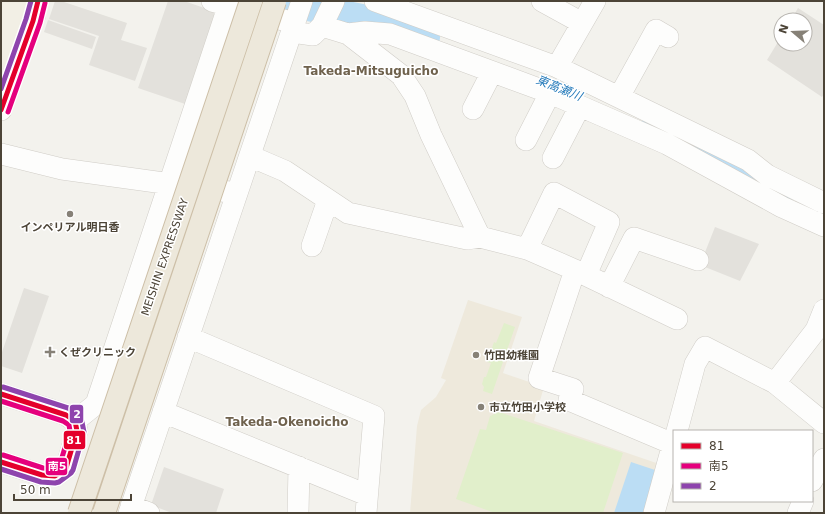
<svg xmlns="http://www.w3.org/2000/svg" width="825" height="514" font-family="'DejaVu Sans','Noto Sans JP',sans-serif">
<rect width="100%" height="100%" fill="#f3f2ed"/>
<!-- education -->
<path fill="#eee9dc" d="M468,300L522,317L503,373L544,387L534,421L665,466L651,513H410L417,426L421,410L436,397L446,380L441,378Z"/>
<!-- green -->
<path fill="#e1efcb" d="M504,323L515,327L492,394L483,391L484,387L482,384L484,377H486L491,363L487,362L494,342L496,343Z
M499,412L623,453L603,513H495L456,499L480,429L486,430L490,416Z"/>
<!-- parking -->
<path fill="#e3e1dc" d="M55,1H61L127,23L121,40L147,48L135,81L89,65L99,36L49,19Z
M168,1H184L219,13L188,105L138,88Z
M798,8L824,25V94L822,97L767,60L781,37V44H805V20H791Z
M48,20L96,37L92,49L44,32Z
M715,227L759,244L740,281L700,265Z
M24,288L49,296L22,373L1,366V355Z
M164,467L224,489L216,513H172L151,505Z"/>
<!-- water -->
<path fill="#bbddf4" d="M631,462L658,471L644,513H614Z"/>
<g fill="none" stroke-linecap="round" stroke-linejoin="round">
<!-- river -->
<path stroke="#bbddf4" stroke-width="28" d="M279,1L391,24L426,37
M653,129L718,157L781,192"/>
<!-- minor casing -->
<g stroke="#d0cdc7" stroke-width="22">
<path id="minor" d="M212,1L287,21
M375,1L557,67L748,160L767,175L824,203
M542,1L582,23
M322,26L348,34L365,32L390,34L550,93L667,144L782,207L824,226
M292,32L313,35L322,26L334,1
M348,34L401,75L415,96L431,135L480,237L527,249L575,270L677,319
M557,67L595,1
M619,97L656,30L668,37
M473,109L492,72
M1,110L35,15
M526,140L550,93
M1,154L62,169L229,192
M250,156L285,171L348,213L467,239L480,237
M553,158L580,106
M312,246L328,200
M527,249L554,193L609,222L586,275
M575,270L539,378L573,389L569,400L673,444
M609,287L634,238L698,260
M188,337L374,416L366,513
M775,383L816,330L824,310
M1,394L52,410L66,415L75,421L77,431L66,468L55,476L42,475L1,462
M163,412L367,495
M75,421L96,404L230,1
M677,431L695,364L705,347L775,383L824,423
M812,481L824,459
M131,506L149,513
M129,513L302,1
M298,513L299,467
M654,513L674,440
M798,513L803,501"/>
</g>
<!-- major casing -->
<g stroke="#d7cfb9" stroke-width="24">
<path id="major" d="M5,42L13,1
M1,66L35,1"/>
</g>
<!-- minor -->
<use href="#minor" stroke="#fdfdfc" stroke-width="21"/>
<!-- major -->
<use href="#major" stroke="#f2efe5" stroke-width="22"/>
<!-- highway-bridge casing -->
<g stroke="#cdbfa7" stroke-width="24" stroke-linecap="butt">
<path id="highway-bridge" d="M79,513L251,1
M104,513L275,1"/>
</g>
<!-- highway-bridge -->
<use href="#highway-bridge" stroke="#ede8db" stroke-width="22"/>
<!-- bus-1 casing -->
<g stroke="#fff" stroke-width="8">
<path id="bus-1" d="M1,110L33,21L38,1
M1,394L66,415L75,421L77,431L66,468L55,476L42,475L1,462"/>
</g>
<!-- bus-2 casing -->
<g stroke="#fff" stroke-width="8">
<path id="bus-2" d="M8,112L40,23L45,3
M1,401L63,421L69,425L70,431L60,464L53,469L43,468L3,455"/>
</g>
<!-- bus-3 casing -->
<g stroke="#fff" stroke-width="8">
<path id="bus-3" d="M1,89L26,19L31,1
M1,469L41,482L55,483L59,482L71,473L73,470L84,432L81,417L68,408L3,387"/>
</g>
<!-- bus-1 -->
<use href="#bus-1" stroke="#e4002b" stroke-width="5"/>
<!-- bus-2 -->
<use href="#bus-2" stroke="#e5007d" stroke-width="5"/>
<!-- bus-3 -->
<use href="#bus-3" stroke="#8e44ad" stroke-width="5"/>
</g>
<!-- markers -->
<g fill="#868177" stroke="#fff" stroke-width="1.5">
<circle cx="70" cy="214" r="4"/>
<path d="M48 346h4v4h4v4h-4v4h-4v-4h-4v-4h4z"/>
<circle cx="476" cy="355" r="4"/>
<circle cx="481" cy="407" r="4"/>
</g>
<g text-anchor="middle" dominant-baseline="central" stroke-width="3" stroke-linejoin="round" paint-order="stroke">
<!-- poi labels -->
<g font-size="11" font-weight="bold" fill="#4c4437" stroke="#fff" text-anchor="start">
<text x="70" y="227" text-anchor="middle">インペリアル明日香</text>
<text x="59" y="352">くぜクリニック</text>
<text x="484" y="355">竹田幼稚園</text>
<text x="489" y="407">市立竹田小学校</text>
</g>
<!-- street labels -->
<g font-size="11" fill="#4c4437" stroke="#fff">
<text transform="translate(165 257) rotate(-71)">MEISHIN EXPRESSWAY</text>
</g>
<!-- neighbourhood labels -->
<g font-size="12" font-weight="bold" fill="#6f624d" stroke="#fff">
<text x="371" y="71">Takeda-Mitsuguicho</text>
<text x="287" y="422">Takeda-Okenoicho</text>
</g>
<!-- water labels -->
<g font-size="12" font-style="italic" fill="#247aba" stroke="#fff">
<text transform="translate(559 88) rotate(22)">東高瀬川</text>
</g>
</g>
<g stroke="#fff" stroke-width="1.5">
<rect x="69" y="404" width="15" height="20" rx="4" fill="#8e44ad"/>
<rect x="63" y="430" width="23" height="20" rx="4" fill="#e4002b"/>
<rect x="45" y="457" width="23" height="19" rx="4" fill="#e5007d"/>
</g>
<g font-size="11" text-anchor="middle" font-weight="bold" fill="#fff">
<text x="77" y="418">2</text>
<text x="74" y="444">81</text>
<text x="57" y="470">南5</text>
</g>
<!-- border -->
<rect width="825" height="514" fill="none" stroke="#4c4437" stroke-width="4"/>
<!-- legend -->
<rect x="673" y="430" width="140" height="72" fill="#ffffff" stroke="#b7b4af"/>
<rect x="681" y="443" width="20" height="6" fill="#e4002b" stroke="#b7b4af"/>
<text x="709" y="450" font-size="12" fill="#4c4437">81</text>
<rect x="681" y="463" width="20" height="6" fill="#e5007d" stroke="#b7b4af"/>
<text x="709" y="470" font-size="12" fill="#4c4437">南5</text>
<rect x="681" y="483" width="20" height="6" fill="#8e44ad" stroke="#b7b4af"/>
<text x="709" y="490" font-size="12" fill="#4c4437">2</text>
<!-- north arrow -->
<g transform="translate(793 32) rotate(289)"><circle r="19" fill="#ffffff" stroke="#b7b4af"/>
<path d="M0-3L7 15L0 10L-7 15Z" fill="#868177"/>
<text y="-6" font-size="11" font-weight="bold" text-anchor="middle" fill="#4c4437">N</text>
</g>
<!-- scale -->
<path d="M14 494v6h117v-6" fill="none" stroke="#4c4437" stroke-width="2"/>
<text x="20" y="494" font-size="12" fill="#4c4437" stroke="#ffffff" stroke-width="3" paint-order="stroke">50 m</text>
</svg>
